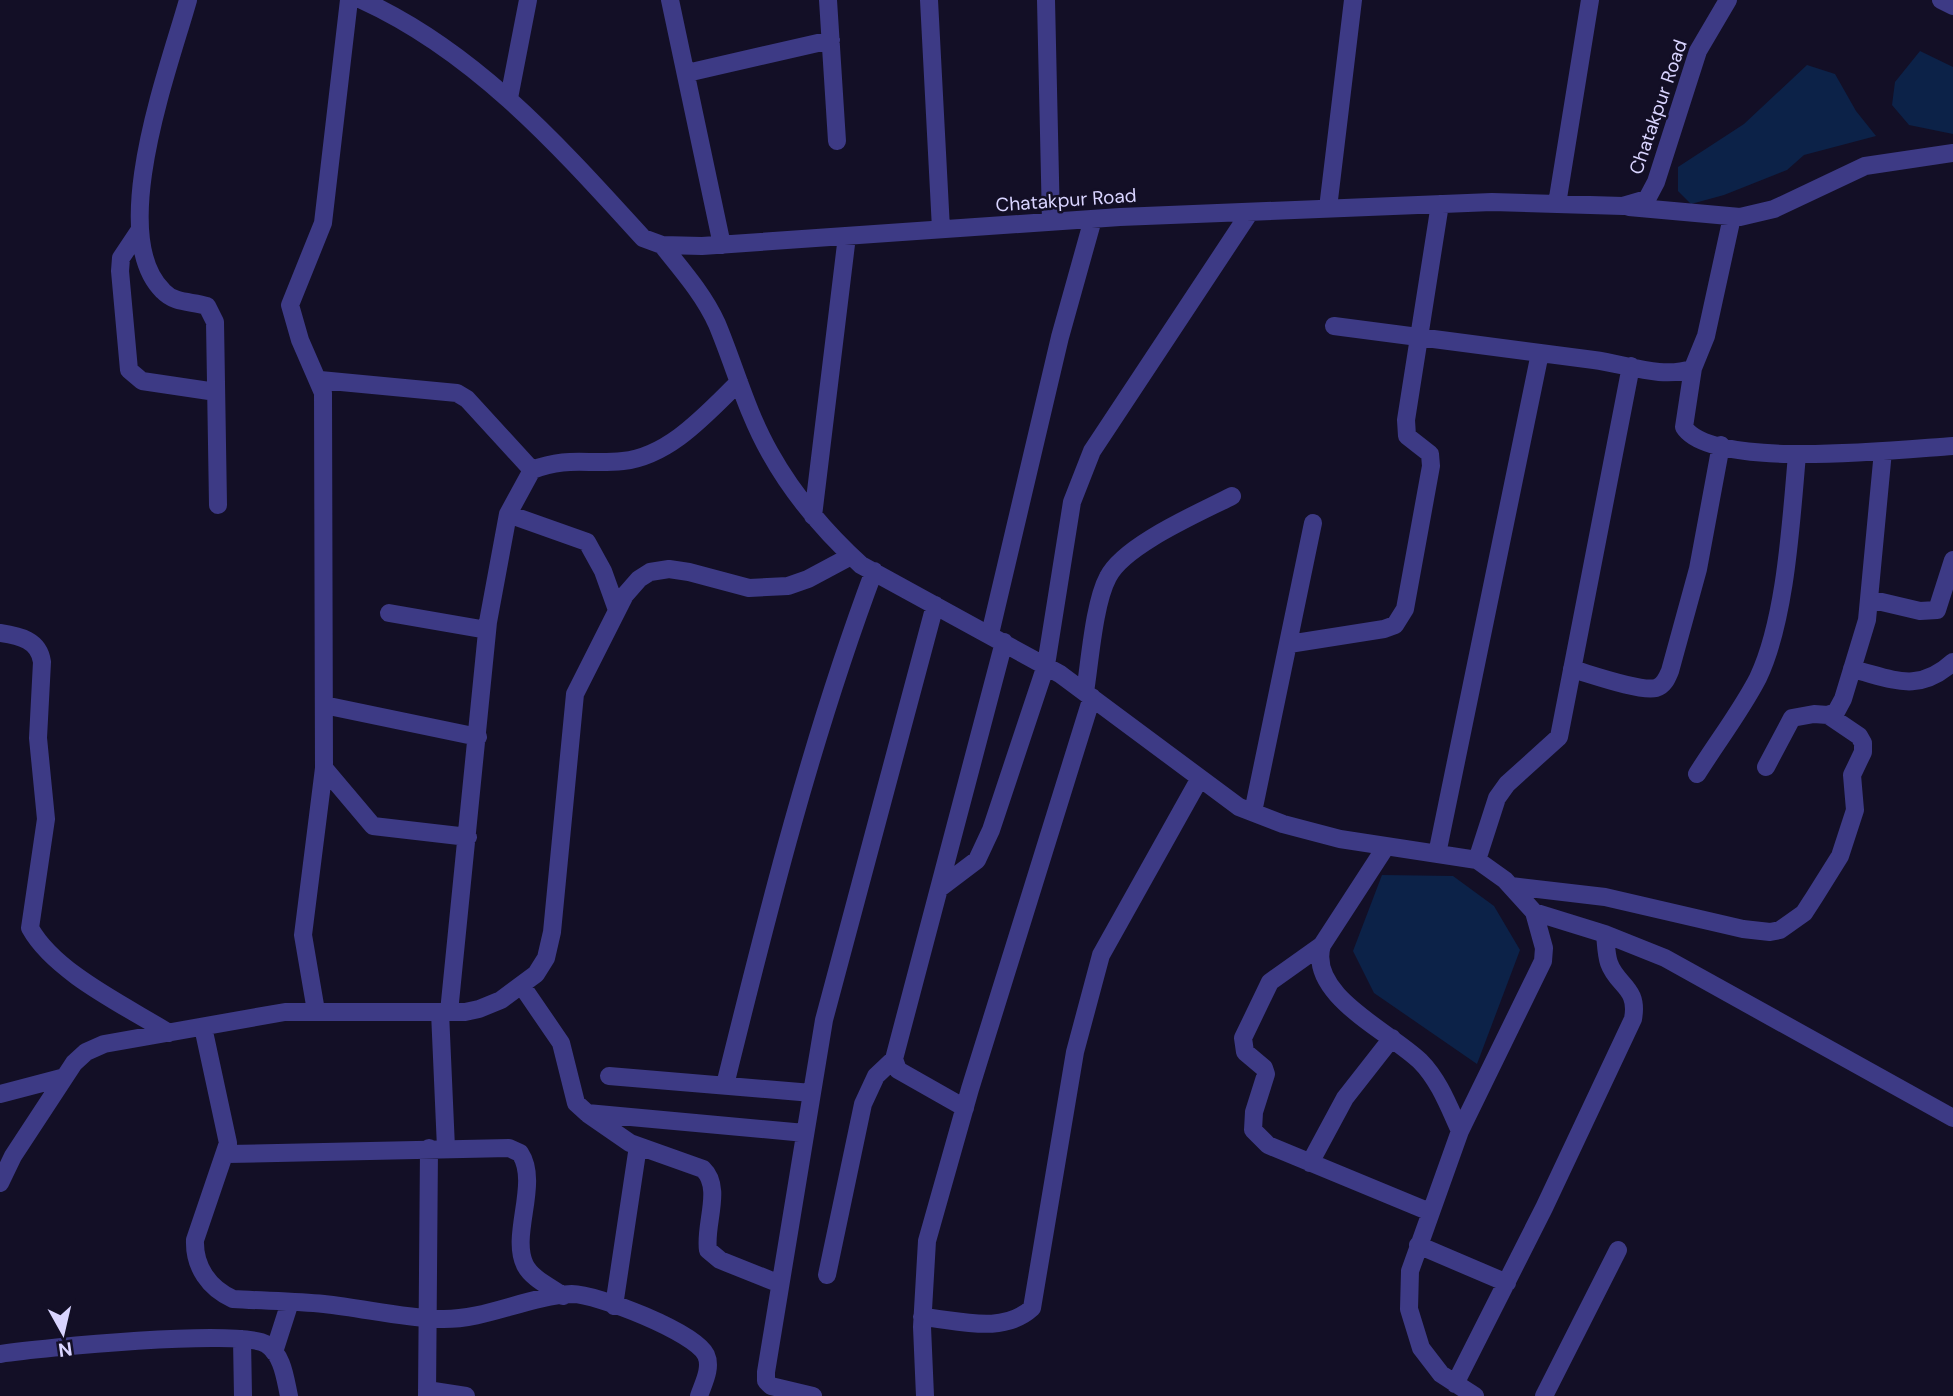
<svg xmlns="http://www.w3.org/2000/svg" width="1953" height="1396" font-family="'DM Sans',sans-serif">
<rect width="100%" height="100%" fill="#130f26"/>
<!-- water -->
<path fill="#0c2248" d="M1920,51L1953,67V134L1909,125L1892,105L1895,82Z
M1807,65L1835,74L1856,111L1876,136L1804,155L1787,170L1724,195L1691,204L1678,191V167L1744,124Z
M1382,875L1453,876L1494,906L1520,950L1477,1064L1374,993L1353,951Z"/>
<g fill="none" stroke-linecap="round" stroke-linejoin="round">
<!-- street -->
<path stroke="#3d3a85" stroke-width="18" d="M188,0C169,68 106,235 163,291C175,304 192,301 207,306L215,322L218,505
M362,0C476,52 560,147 643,238L662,245L702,246L1120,217L1492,202L1623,206L1647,199L1656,182L1698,51L1728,0
M670,0L722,245
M828,0L837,141
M929,0L941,229
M1046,0L1051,222
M1941,0L1953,6
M687,73L831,40
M509,98L528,0
M1557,204L1590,0
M1629,207L1740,217L1774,209L1865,166L1953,153
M1328,208L1353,0
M139,231L121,258L120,271L129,370L142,381L216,392
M662,245C682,270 704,295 717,324C735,367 747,413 770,453C794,496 825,532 861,565L1060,674L1239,807L1283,824L1340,839L1477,860L1505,880L1534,912L1544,948L1543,961L1460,1131L1410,1271L1409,1309L1421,1348L1441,1374L1475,1396
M1334,326C1421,337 1507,349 1594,360C1626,364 1663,380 1693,368L1706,336L1732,217
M1693,368L1684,427C1711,471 1904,449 1953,446
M320,380L457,393L467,399L532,470
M508,514L587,542L603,571L617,610
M813,516L847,236
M1869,599L1920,611L1937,610L1953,560
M389,613L487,630
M0,633C20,636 39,640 42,662L38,738L46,819L30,928C55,973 126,1006 169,1033
M990,634L1060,337L1093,219
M1289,644L1384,629L1395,625L1405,609L1431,466L1430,454L1407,436L1406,420L1440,204
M1572,669C1590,674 1640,692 1656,688C1664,686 1667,678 1670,671L1698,569L1721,445
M1852,669C1893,679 1918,694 1953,662
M1085,692C1090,661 1094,603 1108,577C1124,545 1199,513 1232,496
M324,705L478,737
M1766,767L1792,718L1814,714L1828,715L1836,712L1843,699L1867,620L1883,451
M324,768L373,826L468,837
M1697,774C1717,742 1741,711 1758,678C1786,619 1791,521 1797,455
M1253,812L1313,523
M1385,848L1322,945C1307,995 1389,1031 1420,1061C1439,1080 1449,1107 1460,1131
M1437,854L1540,353
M1477,860L1497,798L1507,784L1559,737L1631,366
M1511,886L1605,897L1743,929L1770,932L1780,930L1804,913L1815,896L1840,856L1855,810L1852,775L1863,752V743L1859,736L1828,715
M940,888L977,860L991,830L1046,665L1072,502L1092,451L1250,212
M1534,912L1605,934L1665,958L1953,1118
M1322,945L1270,982L1243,1038L1245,1052L1264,1068L1266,1074L1254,1112L1253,1130L1268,1145L1430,1212
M522,986L561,1043L576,1103L587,1113L805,1133
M316,1011L303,935L324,768L323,393L300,340L290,305L323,223L349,0
M440,1012L446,1148
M449,1012L488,622L508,514L532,470C568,456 588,465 623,461C670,456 707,413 739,382
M203,1027L228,1143L195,1240C194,1267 209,1288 233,1299C263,1301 294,1301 324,1304C363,1308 401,1318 441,1319C486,1320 528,1296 572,1294C597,1294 695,1332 706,1355C712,1368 703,1384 699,1396
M609,1076L812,1093
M725,1085C768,911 811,739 874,571
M0,1094L65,1077
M965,1108L898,1070L894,1059L1004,642
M588,1114L630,1143L703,1169C723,1188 704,1225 708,1250L720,1260L780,1284
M227,1154L509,1148L520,1153C540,1183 510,1235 525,1265C532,1279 551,1287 563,1296
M1310,1163L1345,1098L1392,1038
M0,1183L13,1156L74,1063L86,1052L104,1044L285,1012H465L479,1009L501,1000L536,974L546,958L552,932L575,694L625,595L639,579L650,572L669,569L689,572L749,588L788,586L808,579L851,556
M1418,1245L1507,1283
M827,1275L863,1104L876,1076L894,1059
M614,1306L638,1146
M922,1317C958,1320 1003,1335 1032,1308L1075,1052L1101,955L1200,778
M242,1339L243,1396
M274,1352L290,1302
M0,1354C40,1348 239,1328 266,1344C283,1355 285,1378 289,1396
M1455,1384L1544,1208L1633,1019C1639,987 1617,986 1609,963C1606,954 1606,943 1605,934
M427,1390L466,1396
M427,1396L429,1148
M813,1396L771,1386L766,1381V1372L824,1020L935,605
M925,1396L922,1327L927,1241L970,1089L1092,697
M1544,1396L1618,1250"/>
</g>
<g text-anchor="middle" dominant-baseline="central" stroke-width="5" stroke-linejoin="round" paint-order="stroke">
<!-- street labels -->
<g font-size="19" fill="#d9d4ff" stroke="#130f26">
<text transform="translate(1658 107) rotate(-71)">Chatakpur Road</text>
<text transform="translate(1066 200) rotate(-4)">Chatakpur Road</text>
</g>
</g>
<!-- north arrow -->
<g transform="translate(63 1333) rotate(172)" stroke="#130f26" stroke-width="5" paint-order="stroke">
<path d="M0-5L12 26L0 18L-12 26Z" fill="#d9d4ff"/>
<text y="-10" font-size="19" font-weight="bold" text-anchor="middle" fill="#d9d4ff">N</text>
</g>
</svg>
